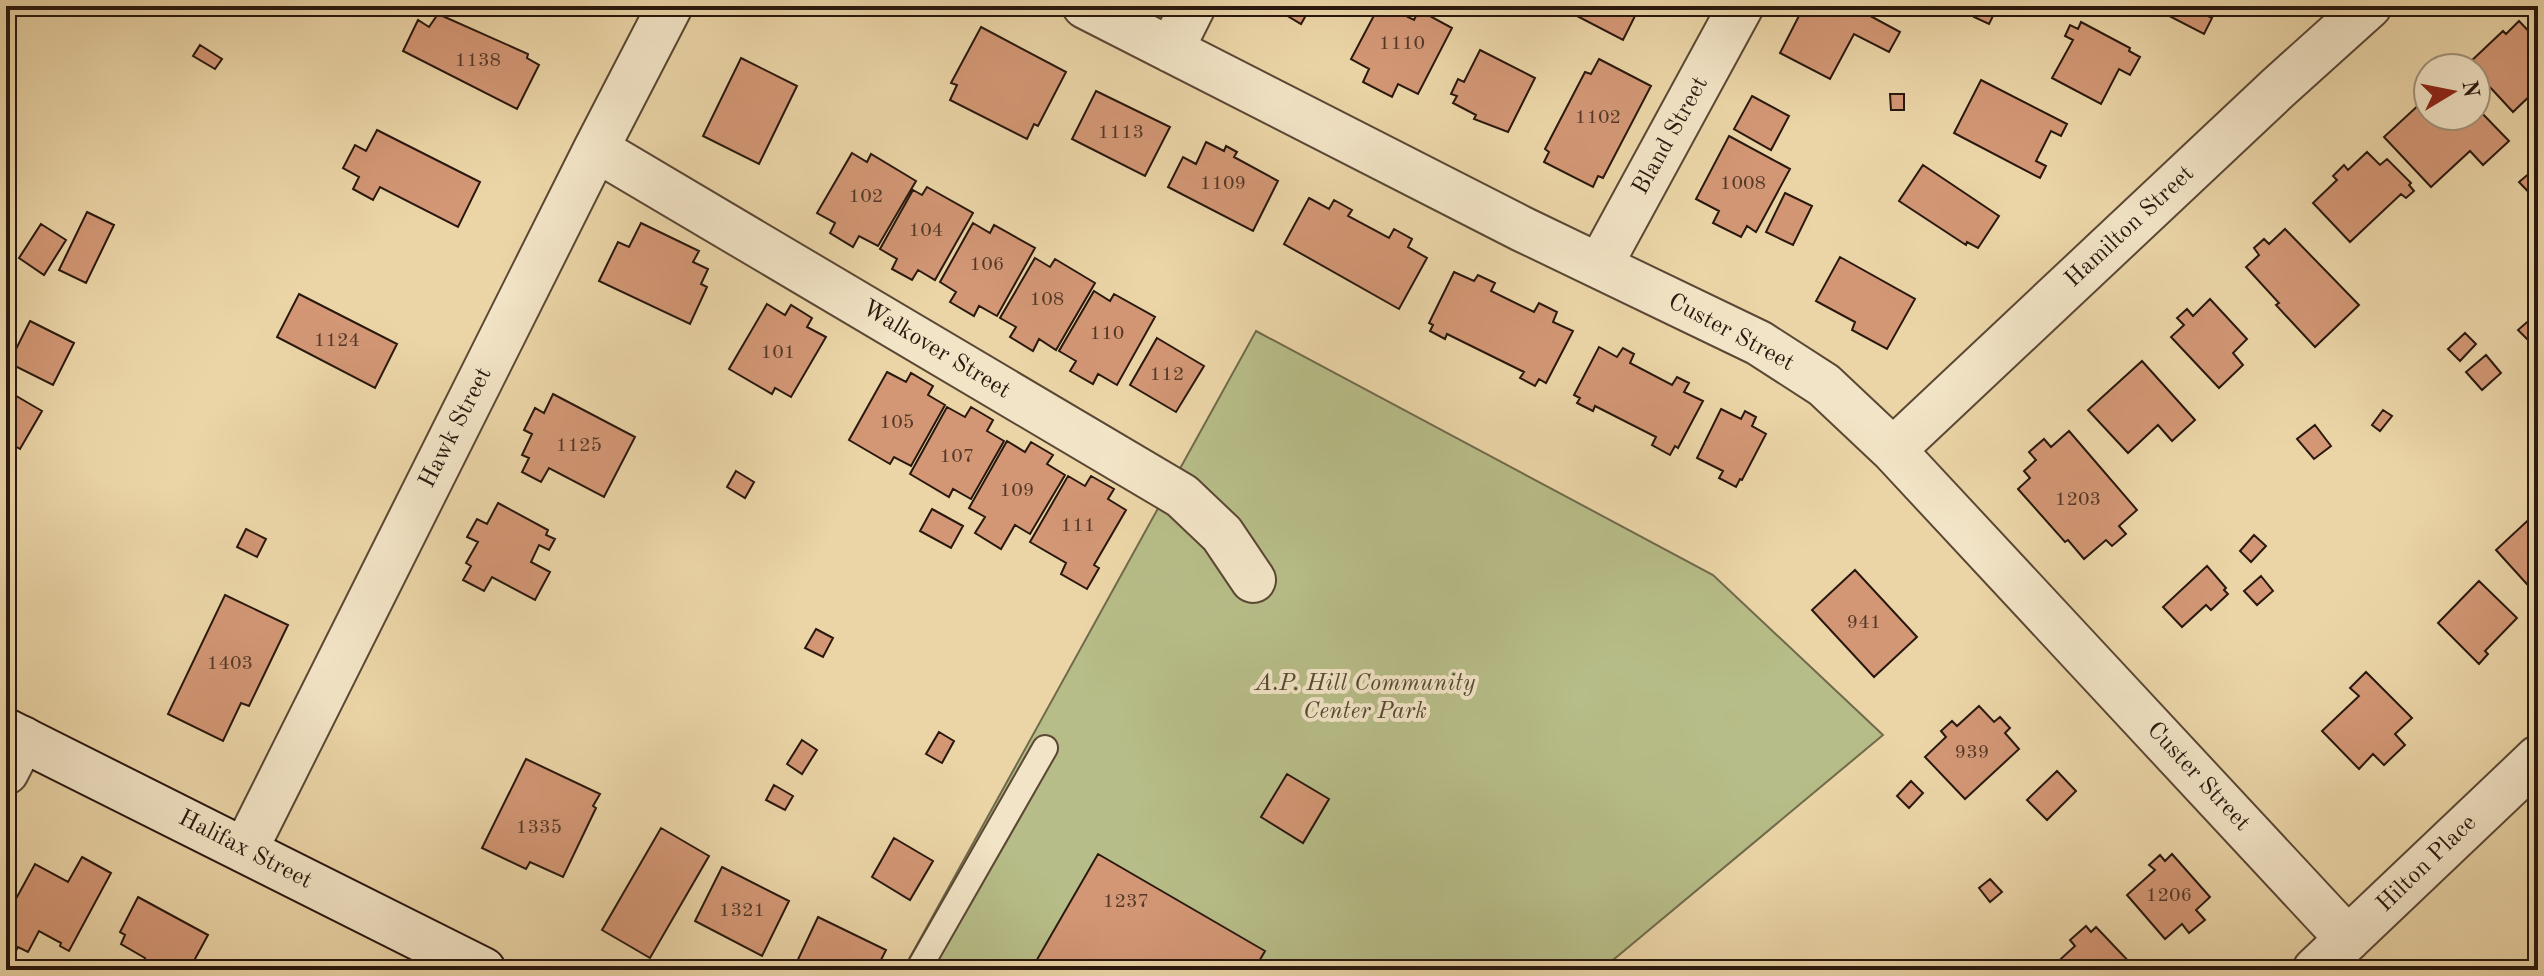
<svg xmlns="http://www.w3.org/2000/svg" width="2544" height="976" font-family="'Old Standard TT',serif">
<rect width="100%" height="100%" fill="#ebd5a7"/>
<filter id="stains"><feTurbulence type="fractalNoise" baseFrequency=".0025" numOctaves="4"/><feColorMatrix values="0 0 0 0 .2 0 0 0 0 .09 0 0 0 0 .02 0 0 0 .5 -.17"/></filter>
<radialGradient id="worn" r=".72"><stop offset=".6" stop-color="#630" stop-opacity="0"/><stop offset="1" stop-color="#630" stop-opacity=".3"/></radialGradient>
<!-- green -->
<path fill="#b7bd88" stroke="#706a4b" stroke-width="2" d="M1256,331L1713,575L1883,735L1601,970H903Z"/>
<!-- building -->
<path fill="#d39775" stroke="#29180e" stroke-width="2" d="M1271,6H1325L1319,16L1309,10L1301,24Z
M1379,6H1386L1414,20L1419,10L1452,28L1418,94L1398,84L1392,97L1363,82L1369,69L1351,59Z
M1582,6H1640L1623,40L1577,16Z
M1804,6H1852L1900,32L1889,52L1854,34L1830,79L1780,53Z
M1979,6H1989L1996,10L1989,24L1974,17Z
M2150,6H2208L2204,14L2212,18L2204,34Z
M438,14L528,54L527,58L539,65L517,109L403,51L418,20L429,27Z
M2519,21L2538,41V88L2513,112L2476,72V68H2472L2468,64L2503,31L2506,34Z
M2081,22L2130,48L2129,51L2140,57L2130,75L2119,69L2101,104L2052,78L2073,40L2065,36L2070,25L2078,29Z
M981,27L1066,72L1038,126L1034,124L1027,139L950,100L957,85L951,83Z
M200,45L222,59L215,69L193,56Z
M1480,50L1535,78L1508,132L1474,119L1476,115L1453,103L1457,96L1451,94L1458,79L1464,82Z
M741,58L797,86L759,164L703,136Z
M1599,59L1651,86L1603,178L1598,176L1593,187L1544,162L1549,152L1545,149L1585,72L1591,74Z
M1981,80L2067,124L2061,136L2051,131L2036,161L2046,166L2040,178L1954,133Z
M2428,88V116H2476V107L2509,141L2483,165L2470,151L2431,187L2384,137L2423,101L2419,97Z
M1096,91L1170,127L1145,176L1072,139Z
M1890,94H1904V110H1891Z
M1752,96L1789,116L1771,150L1734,129Z
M377,130L480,182L458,227L380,187L373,200L353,189L359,177L343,168L355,145L366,151Z
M1729,136L1790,169L1756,232L1747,226L1741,237L1713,223L1719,211L1696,199Z
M1206,142L1224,151L1226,146L1237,152L1234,157L1278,181L1253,231L1168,187L1183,157L1196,164Z
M2367,152L2380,165L2387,159L2411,183L2409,185L2414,191L2406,198L2401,194L2350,242L2313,203L2337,180L2333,176L2344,165L2348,170Z
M852,153L867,162L871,154L916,181L878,246L859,236L853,247L830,233L835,223L817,213Z
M1923,165L1999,216L1978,248L1967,242L1966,245L1899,201Z
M2532,171L2538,177V202L2519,182Z
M927,187L973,213L935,280L918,270L912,280L892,269L897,259L880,249L913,190L922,195Z
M1785,193L1812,206L1793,245L1766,232Z
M1309,198L1329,209L1334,200L1352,210L1348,216L1389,238L1394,229L1412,239L1408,247L1427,258L1399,309L1284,244Z
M87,212L114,225L86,283L59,270Z
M641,223L699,251L693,262L708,269L701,284L707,287L690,324L599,281L618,242L629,247Z
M973,223L990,233L994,225L1035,248L997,316L979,306L974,316L950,302L956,292L940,282Z
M41,224L66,240L44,275L19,258Z
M2285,229L2359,305L2315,347L2276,305L2279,303L2246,267L2259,255L2254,248L2264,239L2269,244Z
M1840,257L1915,299L1887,349L1852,330L1855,322L1816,301Z
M1035,258L1050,267L1055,259L1095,283L1056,350L1039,339L1033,351L1010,337L1016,327L1000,318Z
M1454,272L1474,281L1478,275L1495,283L1491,291L1534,312L1539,303L1557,312L1553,322L1573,331L1546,383L1539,379L1535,386L1520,378L1524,372L1447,334L1445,339L1430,331L1433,325L1429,323Z
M1094,291L1110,301L1114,294L1155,317L1117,385L1098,374L1093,384L1070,371L1076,361L1059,351Z
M299,294L397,344L375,388L277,337Z
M2210,299L2247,339L2233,353L2243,365L2219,388L2171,337L2184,325L2177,318L2187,309L2193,316Z
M767,304L785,315L791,305L812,318L807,327L826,337L791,397L775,388L772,394L729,369Z
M2534,316L2538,320V341L2533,345L2518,330Z
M30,321L74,343L53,385L9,363Z
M2465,333L2476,344L2460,361L2448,349Z
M1157,338L1204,366L1176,412L1130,385Z
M1599,347L1617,357L1623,348L1634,354L1630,363L1672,385L1677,377L1689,383L1684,392L1703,401L1678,448L1675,446L1670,455L1652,445L1656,437L1595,406L1593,411L1577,403L1580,398L1574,395Z
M2486,355L2501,373L2482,390L2466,372Z
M2142,361L2195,420L2172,441L2158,425L2128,453L2088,410Z
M887,372L906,382L911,373L933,386L928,395L945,405L911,466L894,457L890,464L849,440Z
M6,390L42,411L20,449L6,441Z
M553,394L635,437L604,497L549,468L541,482L522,472L529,458L522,455L532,434L524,430L535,408L544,413Z
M947,407L965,417L971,407L993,420L987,431L1004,441L971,499L953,489L949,497L910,474Z
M1721,409L1741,419L1745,411L1756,417L1752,426L1766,434L1742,480L1740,479L1736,487L1719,478L1723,471L1697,458Z
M2383,410L2392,416L2380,431L2372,425Z
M2315,425L2331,446L2314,459L2297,439Z
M2069,431L2137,510L2119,526L2126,534L2112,546L2106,540L2084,559L2068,540L2065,542L2018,489L2030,478L2024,471L2036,460L2029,452L2044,439L2051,447Z
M1007,441L1025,452L1031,442L1053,455L1047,464L1065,475L1030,534L1015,525L1001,549L975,533L985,517L969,508Z
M736,471L754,482L745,498L727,487Z
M1068,476L1085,486L1091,476L1114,489L1108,499L1126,510L1094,565L1099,568L1087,589L1061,574L1066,563L1030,542Z
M498,503L548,530L546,535L555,539L549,550L539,545L531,562L550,572L535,600L492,577L484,591L463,580L471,566L466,563L478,542L467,537L477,519L487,524Z
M932,509L963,526L951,548L920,531Z
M2538,511V590L2535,593L2496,550Z
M246,529L266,539L257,557L237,547Z
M2254,535L2266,546L2251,562L2240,551Z
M2207,566L2226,588L2224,590L2228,594L2211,610L2206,605L2182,627L2163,607Z
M1855,570L1917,637L1874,677L1812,610Z
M2261,576L2273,591L2257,605L2244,591Z
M2479,581L2517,618L2485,651L2488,654L2479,664L2438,623Z
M225,595L288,625L249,706L241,703L223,741L168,714Z
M816,629L833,638L823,657L805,648Z
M2366,672L2412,718L2395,734L2405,745L2384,765L2373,754L2359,769L2322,731L2359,696L2350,688Z
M1979,706L1994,722L2000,717L2010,728L2005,733L2019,749L1965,799L1925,757L1946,737L1941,731L1952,721L1957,726Z
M939,732L954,741L942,763L926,754Z
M802,740L817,750L802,774L787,764Z
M526,759L600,794L593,806L596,808L563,877L530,862L526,869L482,848Z
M2057,771L2076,791L2047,820L2027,800Z
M1287,774L1329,799L1303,843L1261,817Z
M1911,781L1923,793L1909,808L1897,796Z
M774,785L793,796L785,810L766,800Z
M661,828L709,856L650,958L602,930Z
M894,838L933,861L910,900L872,877Z
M1098,854L1265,951L1254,970H1031Z
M2172,854L2210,897L2196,910L2205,920L2189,933L2182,924L2165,939L2127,895L2155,870L2149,865L2160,855L2165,861Z
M82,857L111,873L69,951L60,946L61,943L39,931L28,952L18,947L10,962L6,960V898L9,892L17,897L35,864L68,882Z
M722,867L789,901L762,956L695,921Z
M1990,879L2002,892L1990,902L1979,888Z
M138,897L208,935L189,970H138L145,958L121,944L125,935L120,932Z
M818,917L886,950L876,970H793Z
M2086,926L2091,932L2096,927L2135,968L2133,970H2055L2052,967L2075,946L2070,940Z"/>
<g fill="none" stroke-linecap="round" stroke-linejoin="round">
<!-- service casing -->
<g stroke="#5a4734" stroke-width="28">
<path id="service" d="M918,970L1045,748"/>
</g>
<!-- minor casing -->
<g stroke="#5a4734" stroke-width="48">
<path id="minor" d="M1085,6L1522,229L1759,343L1824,385L1893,450L2348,939
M1171,50L1193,6
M596,149L1182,496L1222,534L1253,580
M1600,265L1741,6
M1893,450L2279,87L2369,6
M6,772L23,739
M245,850L596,149L670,6
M2315,970L2538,758"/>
</g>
<!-- secondary casing -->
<g stroke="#29180e" stroke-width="48">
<path id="secondary" d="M6,731L483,970"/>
</g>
<!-- service -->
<use href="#service" stroke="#f2e4c6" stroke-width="24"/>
<!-- minor -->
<use href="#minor" stroke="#f2e4c6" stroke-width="44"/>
<!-- secondary -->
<use href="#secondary" stroke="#f2e4c6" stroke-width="44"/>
</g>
<g text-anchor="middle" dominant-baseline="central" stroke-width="8" stroke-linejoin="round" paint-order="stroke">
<!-- number labels -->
<g font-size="20" fill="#543828">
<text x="1402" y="44">1110</text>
<text x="478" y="61">1138</text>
<text x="1598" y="118">1102</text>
<text x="1121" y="133">1113</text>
<text x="1223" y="184">1109</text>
<text x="1743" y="184">1008</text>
<text x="866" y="197">102</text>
<text x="926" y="231">104</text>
<text x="987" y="265">106</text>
<text x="1047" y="300">108</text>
<text x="1107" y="334">110</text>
<text x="337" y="341">1124</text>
<text x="778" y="353">101</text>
<text x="1167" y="375">112</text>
<text x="897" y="423">105</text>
<text x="579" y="446">1125</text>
<text x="957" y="457">107</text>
<text x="1017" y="491">109</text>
<text x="2078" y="500">1203</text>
<text x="1078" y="526">111</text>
<text x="1864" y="623">941</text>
<text x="230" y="664">1403</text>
<text x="1972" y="753">939</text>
<text x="539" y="828">1335</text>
<text x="2169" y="896">1206</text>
<text x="1126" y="902">1237</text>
<text x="742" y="911">1321</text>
</g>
<!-- street labels -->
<g font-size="24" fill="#29180e" stroke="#f2e4c6">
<text transform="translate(1671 136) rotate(-61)">Bland Street</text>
<text transform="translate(2130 227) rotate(-43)">Hamilton Street</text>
<text transform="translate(1731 333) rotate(28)">Custer Street</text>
<text transform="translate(936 350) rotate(31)">Walkover Street</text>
<text transform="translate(456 428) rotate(-63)">Hawk Street</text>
<text transform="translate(2198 777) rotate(47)">Custer Street</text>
<text transform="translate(245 850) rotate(27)">Halifax Street</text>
<text transform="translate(2427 864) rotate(-44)">Hilton Place</text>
</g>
<!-- park labels -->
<g font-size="24" font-style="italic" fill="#544a33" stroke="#f2e4c6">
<text x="1365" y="684">A.P. Hill Community<tspan x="1365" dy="28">Center Park</tspan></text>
</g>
</g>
<!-- margin -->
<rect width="2544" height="976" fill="none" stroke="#ebd5a7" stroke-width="32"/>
<rect x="8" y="8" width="2528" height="960" fill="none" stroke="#29180e" stroke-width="4"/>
<rect x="16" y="16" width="2512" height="944" fill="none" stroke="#29180e" stroke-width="2"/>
<!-- north arrow -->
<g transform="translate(2452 92) rotate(80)"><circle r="38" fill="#f2e4c6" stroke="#a2927c" stroke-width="2"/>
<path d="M0-6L14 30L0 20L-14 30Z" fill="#8f2418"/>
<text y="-12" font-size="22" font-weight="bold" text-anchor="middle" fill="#29180e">N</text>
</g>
<rect width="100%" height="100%" filter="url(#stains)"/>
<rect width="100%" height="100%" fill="url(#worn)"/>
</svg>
